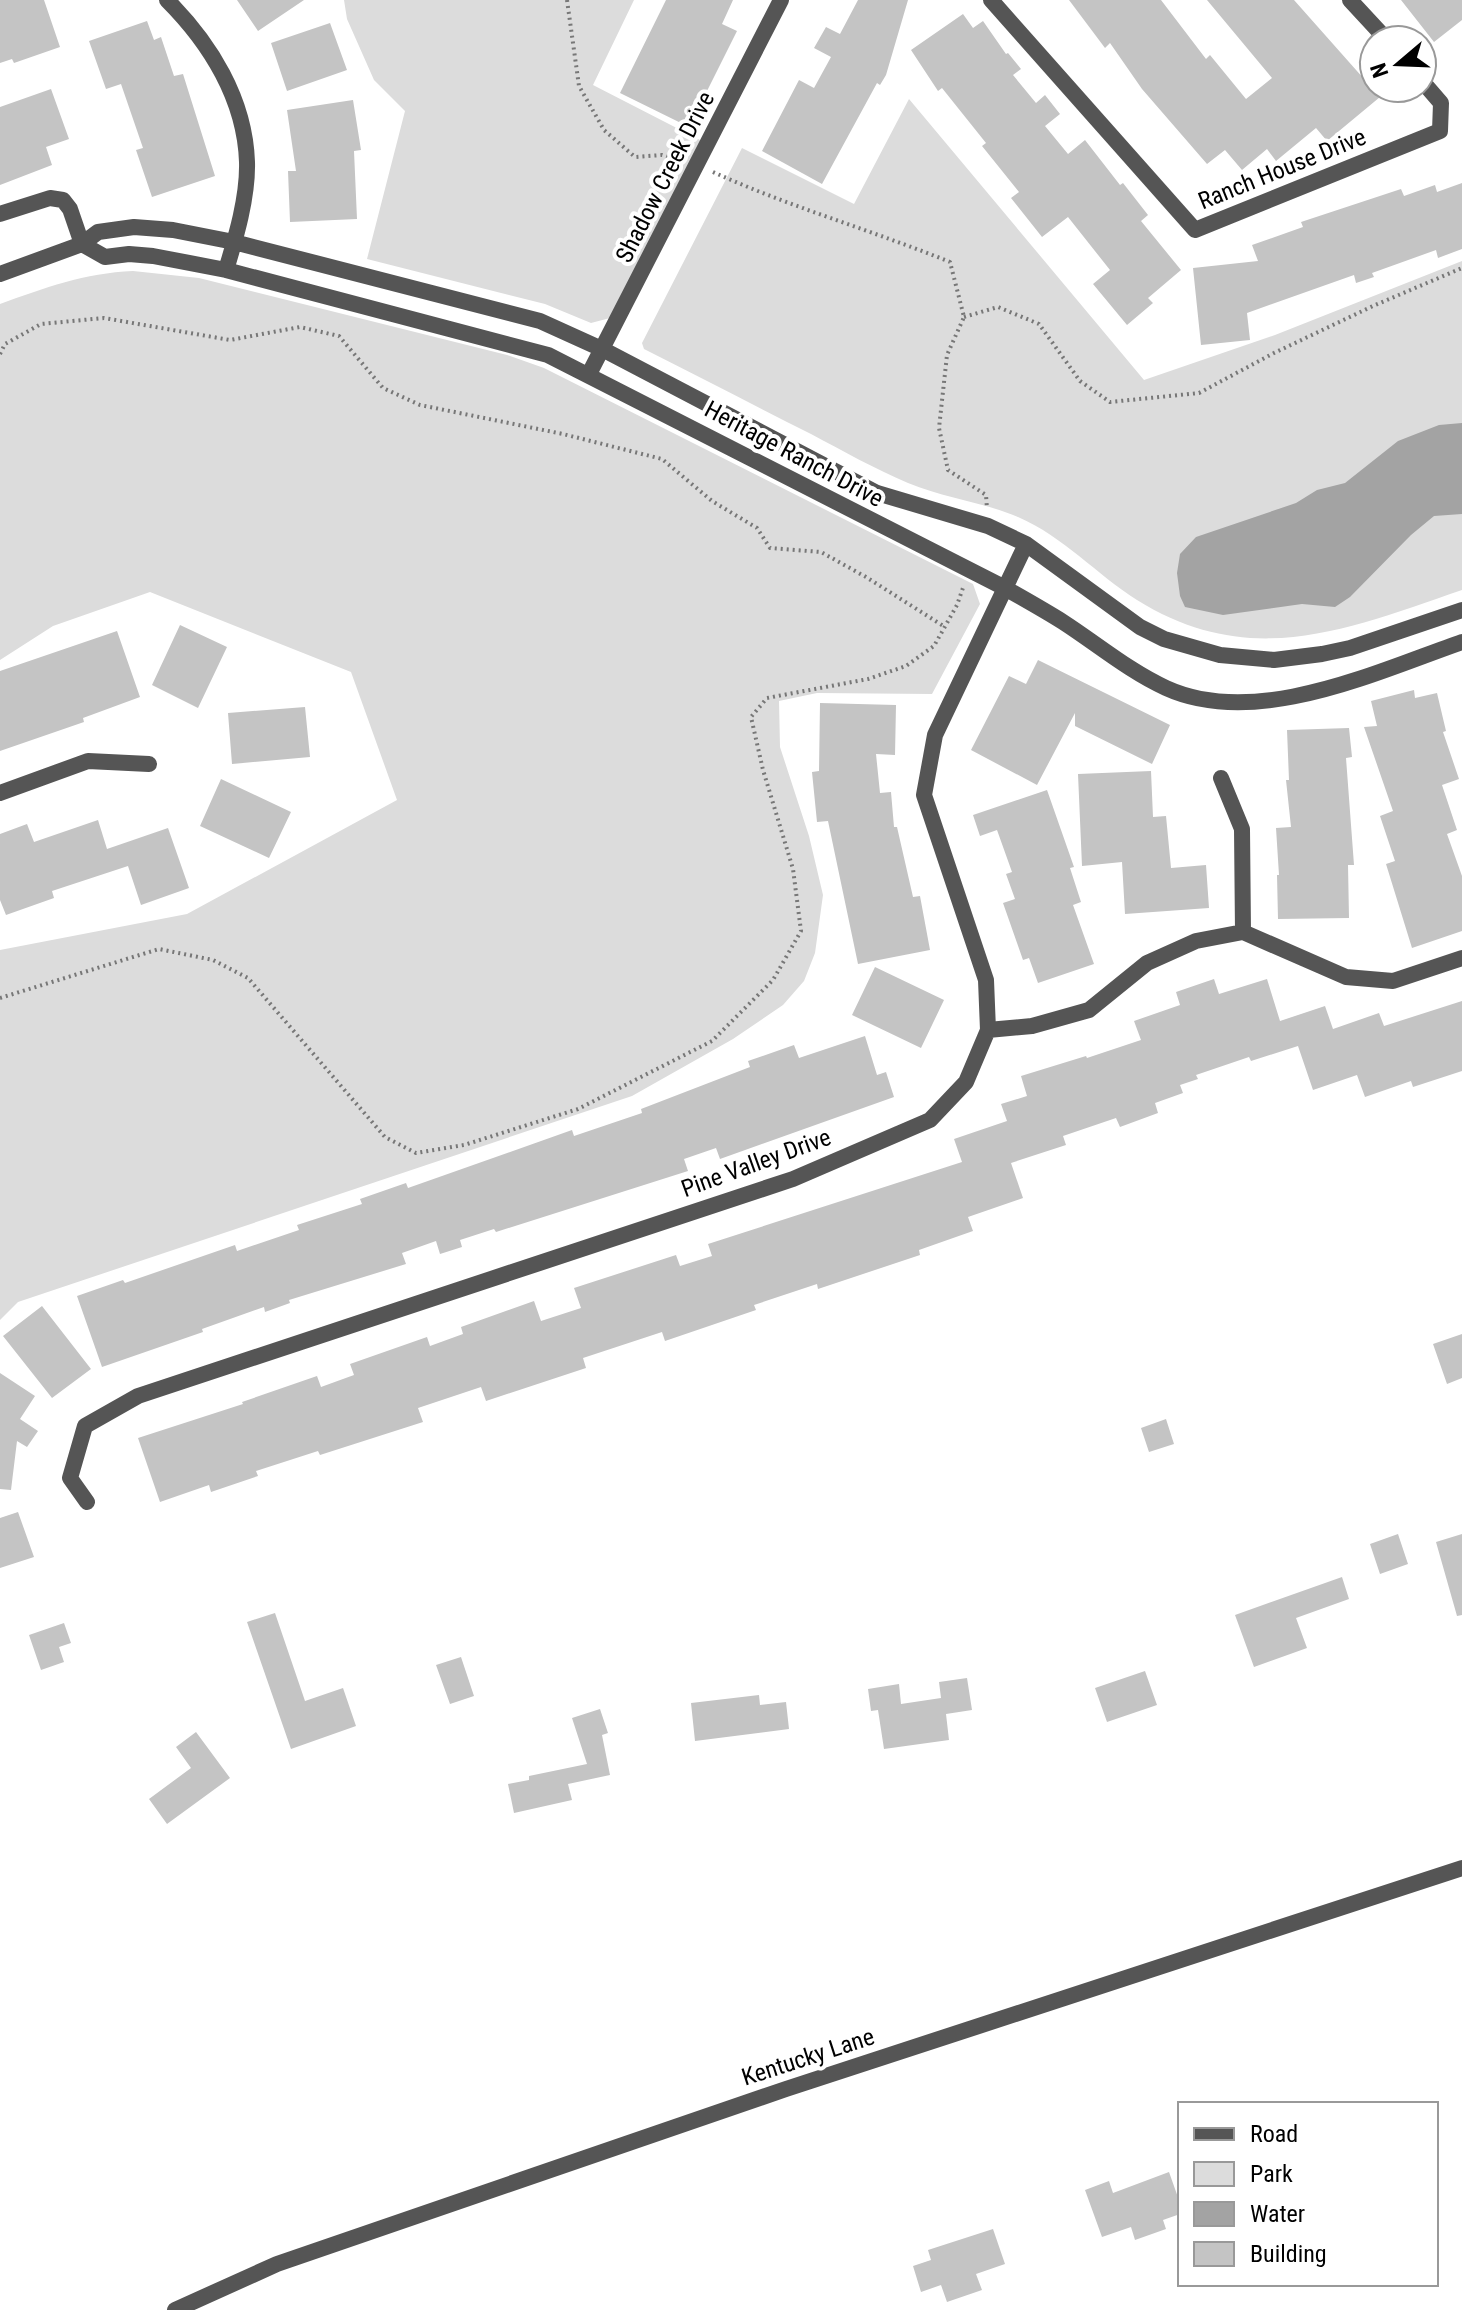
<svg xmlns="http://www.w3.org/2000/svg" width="1462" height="2310" font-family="'Roboto Condensed',sans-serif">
<rect width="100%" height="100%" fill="#fff"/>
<!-- green -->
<path fill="#dcdcdc" d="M344,0H634L593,85L702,141L610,318L591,323L545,304L367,259L405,111L374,80L347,19Z
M909,99L1144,380L1275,335L1462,261V590C1348,629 1251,671 1137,600C1096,574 1064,537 1018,517C983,502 944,498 908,483C875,469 843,451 811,434C755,406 700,377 644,349L642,343L742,148L854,204Z
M133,271L199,278L507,355L544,368L973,584L980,604L932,694L817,693L779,701L780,747L809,836L823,895L815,953L804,981L783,1005L733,1039L632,1096L18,1302L0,1320V950L187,914L397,800L351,672L150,592L53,626L0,660V304C44,288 85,273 133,271Z"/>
<!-- water -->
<path fill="#a3a3a3" d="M1462,423V514L1434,516L1411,535L1350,597L1335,607L1302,604L1223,615L1185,607L1180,596L1177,573L1180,554L1196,537L1296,503L1317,490L1345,483L1398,441L1439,425Z"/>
<!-- building -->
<path fill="#c4c4c4" d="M0,0H44L60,47L14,63L12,59L0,63Z
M237,0H304L258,31Z
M666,0H733L722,24L737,31L689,127L620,93Z
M858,0H908L886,75L880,85L877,83L822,184L762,151L799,80L814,88L831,57L814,48L826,27L840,34Z
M1069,0H1161L1206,59L1210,55L1246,99L1272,78L1207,0H1294L1380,97L1327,141L1316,128L1276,161L1267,149L1242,170L1225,150L1207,164L1142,89L1110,43L1105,48Z
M1401,0H1462V20L1434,42Z
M963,14L973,28L983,21L1006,54L1008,53L1021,69L1013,75L1036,103L1045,95L1060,114L1045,126L1068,154L1085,140L1120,185L1123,183L1148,215L1141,221L1181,270L1148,298L1153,303L1127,325L1093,284L1110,270L1068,217L1042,237L1011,198L1019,192L982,146L986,143L942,88L938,91L911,50Z
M147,21L154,40L161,37L174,76L183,74L215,176L152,197L136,150L143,148L121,84L106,89L89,41Z
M330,23L347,70L287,91L271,43Z
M51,89L69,139L46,147L52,165L0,185V107Z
M353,100L361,150L354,151L357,219L290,222L288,171H296L287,110Z
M1462,183V249L1438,258L1436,250L1372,273L1374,277L1356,283L1354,275L1247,313L1250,340L1201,345L1193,268L1258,261L1252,245L1303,227L1301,222L1401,189L1404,196L1435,185L1437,192Z
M180,625L227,647L198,708L152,685Z
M117,631L140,697L83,718L84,722L0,751V671Z
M1038,660L1170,725L1152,764L1075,726V713L1037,785L971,750L1009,676L1026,684Z
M1414,690L1415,698L1437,693L1446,731L1443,732L1459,779L1442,785L1457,830L1447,834L1462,876V931L1412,948L1386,864L1395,861L1380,816L1393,811L1364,727L1377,726L1371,701Z
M820,703L896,705L895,755L876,754L880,793L891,792L894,827H897L913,897L920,896L930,950L858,964L828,821L817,822L812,772L819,771Z
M305,707L310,757L232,764L228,713Z
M1349,728L1352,757L1346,758L1354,865H1348L1349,918L1278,919L1277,875H1279L1276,828L1291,827L1286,780H1289L1287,730Z
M1151,771L1153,817L1166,816L1171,868L1206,865L1209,908L1125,914L1122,862L1082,866L1078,774Z
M221,779L291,812L269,858L200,826Z
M1047,790L1074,867L1070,868L1081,902L1073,905L1094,964L1038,983L1029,958L1023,960L1003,903L1015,899L1006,874L1012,872L997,830L980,836L973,815Z
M98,820L107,849L168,828L189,888L141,905L128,866L52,891L54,898L6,915L0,900V834L27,824L34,842Z
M875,967L944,1000L921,1048L852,1015Z
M1214,979L1219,994L1267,979L1280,1021L1325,1006L1333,1029L1379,1013L1384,1026L1462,1001V1071L1413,1087L1411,1081L1365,1097L1357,1075L1313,1090L1298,1046L1251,1061L1249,1057L1196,1075L1198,1079L1180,1085L1183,1093L1155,1103L1158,1113L1120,1127L1116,1118L1063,1136L1066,1145L1011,1163L1023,1198L968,1217L973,1231L919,1250L920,1255L818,1289L817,1284L754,1305L756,1310L665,1341L662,1332L583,1358L586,1368L486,1401L481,1387L418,1408L423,1422L320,1455L318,1451L256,1471L258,1476L211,1492L209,1485L160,1502L138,1438L243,1404L242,1402L317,1376L321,1387L354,1375L350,1364L427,1337L430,1346L463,1334L461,1327L534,1301L541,1321L581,1308L574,1288L676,1255L680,1266L712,1256L708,1244L962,1162L954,1139L1007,1121L1001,1104L1027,1096L1021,1076L1086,1056L1087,1058L1141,1040L1134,1021L1180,1005L1176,992Z
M865,1036L877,1075L886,1072L894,1097L720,1159L716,1148L684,1159L688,1171L496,1232L494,1229L460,1240L462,1247L440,1254L436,1241L402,1253L406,1264L289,1300L290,1303L265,1312L264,1307L202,1329L203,1332L102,1367L77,1296L123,1280L125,1283L235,1245L237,1251L299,1230L297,1225L362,1204L360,1199L406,1183L408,1188L572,1130L574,1136L642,1113L641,1109L750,1067L748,1061L794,1045L799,1058Z
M42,1306L91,1369L52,1398L3,1336Z
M1462,1334V1378L1447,1384L1433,1344Z
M0,1373L35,1396L20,1419L38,1431L27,1447L17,1441L11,1490L0,1489Z
M1166,1419L1174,1444L1149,1452L1141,1428Z
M18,1512L34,1557L0,1568V1518Z
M1398,1534L1408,1564L1380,1574L1370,1544Z
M1462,1534V1615L1457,1616L1436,1542Z
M1342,1577L1349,1599L1296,1618L1307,1648L1254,1667L1235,1615Z
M275,1613L305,1701L343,1688L356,1726L291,1749L247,1622Z
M64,1623L71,1643L59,1647L64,1662L41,1670L29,1635Z
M461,1657L474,1696L450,1704L436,1665Z
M1145,1671L1157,1705L1107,1722L1095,1688Z
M967,1678L972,1710L946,1714L949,1740L884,1749L878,1710L871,1711L868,1689L899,1684L901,1704L941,1698L939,1682Z
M759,1695L760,1705L786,1702L789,1729L695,1741L691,1703Z
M600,1709L608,1733L602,1735L610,1775L568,1784L572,1800L514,1813L508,1784L529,1780V1776L587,1764L572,1718Z
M196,1732L230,1778L167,1824L149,1799L191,1768L176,1747Z
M1169,2172L1180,2203V2214L1163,2220L1166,2229L1135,2240L1131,2227L1102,2237L1085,2190L1109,2181L1113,2193Z
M993,2229L1005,2264L976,2274L982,2290L947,2302L941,2285L921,2292L913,2266L931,2260L928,2250Z"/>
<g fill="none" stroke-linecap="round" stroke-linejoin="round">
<!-- path -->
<path stroke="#777" stroke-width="4" stroke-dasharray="2 4" stroke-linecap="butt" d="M567,0L579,86L604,130L635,157L662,155L678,160
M713,172C790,207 871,230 950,262L964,317L947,355L939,428L948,470L986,495L987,509
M964,317L998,307L1039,324L1080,381L1110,402L1199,393L1274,353L1373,306L1462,268
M0,354L5,344L41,324L104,318L230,340L300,327L339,336L383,388L420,405L563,434L662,459L712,501L757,528L770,548L821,552L866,577L945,627
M0,998L159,949L213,960L248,978L385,1137L416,1153L464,1145L578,1109L712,1041L773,980L801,931L793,869L763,770L751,717L767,698L868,679L906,666L934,646L957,605L964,585"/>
<!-- street -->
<path stroke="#555" stroke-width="16" d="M167,0C210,43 245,99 247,162C248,197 236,237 226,270
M991,0L1195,230L1440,131L1441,103L1422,81
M1350,0L1387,40
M0,214L50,198L63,200L70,209L82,244
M82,244L105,257L129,254L153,256L226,270L548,355L1005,588C1024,599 1044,610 1063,622C1097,644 1129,671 1166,688C1256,729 1376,672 1462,642
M0,274L82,244L98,232L134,227L173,230L234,242L540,321L604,350L877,493L988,526L1026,544L1140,627L1164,639L1220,655L1274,660L1322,654L1350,648L1462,610
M589,374L781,0
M1221,778L1242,829L1243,932
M0,793L88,761L149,764
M988,1030L1032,1026L1089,1010L1147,963L1196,941L1243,932L1346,977L1393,981L1462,958
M87,1502L70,1478L85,1426L138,1396L793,1179L930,1120L966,1082L988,1030L986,980L924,795L935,735L1026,544
M175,2310L277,2264L786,2089L1462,1868"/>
</g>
<g text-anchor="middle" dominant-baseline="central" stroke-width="8" stroke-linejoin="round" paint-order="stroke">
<!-- street labels -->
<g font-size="24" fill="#000" stroke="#fff">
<text transform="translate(1282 169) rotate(-22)">Ranch House Drive</text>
<text transform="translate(665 177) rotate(-63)">Shadow Creek Drive</text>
<text transform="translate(794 454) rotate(28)">Heritage Ranch Drive</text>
<text transform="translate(756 1163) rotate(-20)">Pine Valley Drive</text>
<text transform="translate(808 2057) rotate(-18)">Kentucky Lane</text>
</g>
</g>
<!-- legend -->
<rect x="1178" y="2102" width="260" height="184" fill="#ffffff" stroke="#999999" stroke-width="2"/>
<rect x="1194" y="2128" width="40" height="12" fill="#555555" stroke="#999999" stroke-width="2"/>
<text x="1250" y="2142" font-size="24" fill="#000000">Road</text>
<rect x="1194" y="2162" width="40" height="24" fill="#dcdcdc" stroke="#999999" stroke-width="2"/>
<text x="1250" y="2182" font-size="24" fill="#000000">Park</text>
<rect x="1194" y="2202" width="40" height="24" fill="#a3a3a3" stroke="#999999" stroke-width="2"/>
<text x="1250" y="2222" font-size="24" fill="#000000">Water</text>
<rect x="1194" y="2242" width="40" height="24" fill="#c4c4c4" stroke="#999999" stroke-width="2"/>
<text x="1250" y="2262" font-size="24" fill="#000000">Building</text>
<!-- north arrow -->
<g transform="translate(1398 64) rotate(251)"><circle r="38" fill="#ffffff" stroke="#999999" stroke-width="2"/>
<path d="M0-6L14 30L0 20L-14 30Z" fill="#000000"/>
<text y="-12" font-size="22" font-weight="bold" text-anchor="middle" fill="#000000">N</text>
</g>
</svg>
